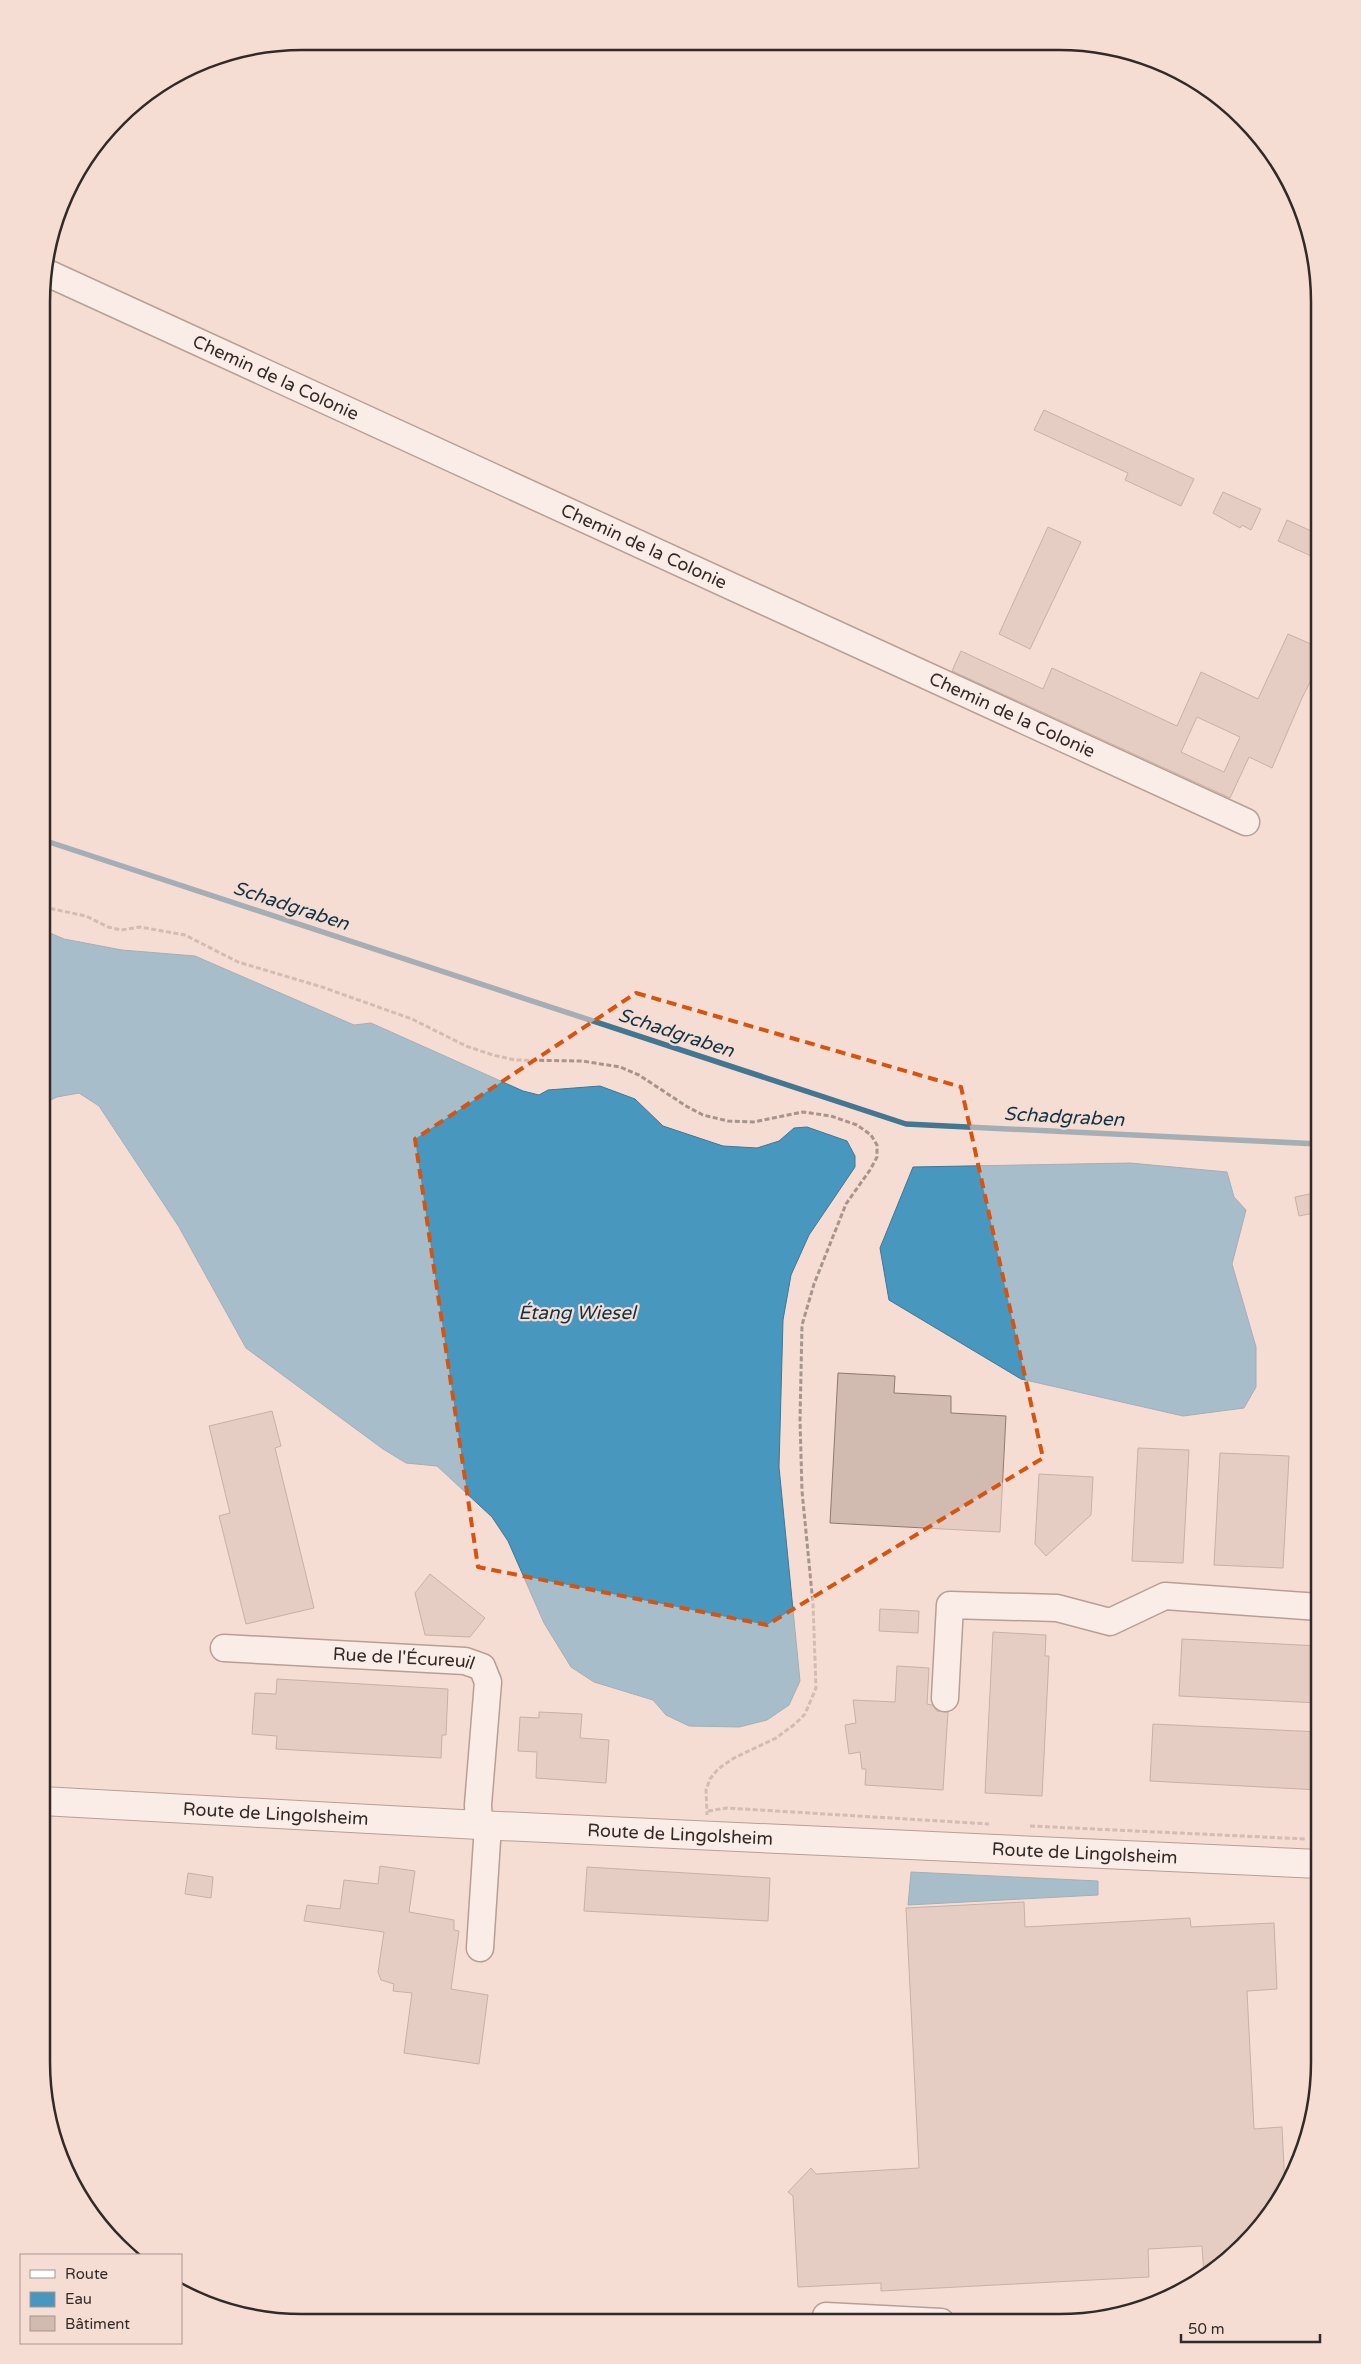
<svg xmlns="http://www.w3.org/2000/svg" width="1361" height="2364" font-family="'Varela Round',sans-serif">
<rect width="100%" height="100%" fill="#f6ddd4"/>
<!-- water -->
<path fill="#4897be" stroke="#427691" d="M43,930L64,939L122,950L195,956L354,1025L371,1023L523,1091L539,1095L548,1090L600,1086L635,1099L663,1126L723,1146L757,1148L779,1141L794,1128L807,1127L847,1141L855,1156V1167L809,1235L791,1275L783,1320L779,1467L800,1681L789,1705L767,1720L739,1727L689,1726L666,1715L653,1700L594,1682L571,1667L544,1623L508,1541L492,1517L437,1466L406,1463L383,1449L246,1348L179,1227L99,1106L79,1093L57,1097L42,1104Z
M1130,1163L1227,1172L1234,1197L1246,1210L1232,1264L1256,1347V1387L1244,1408L1183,1416L1021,1379L889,1300L880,1248L913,1167Z
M911,1872L1098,1881V1895L908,1905Z"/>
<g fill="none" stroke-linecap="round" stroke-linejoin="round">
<!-- stream -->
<path stroke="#427691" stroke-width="5.5" d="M43,840L906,1124L1319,1144"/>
</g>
<!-- building -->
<path fill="#d1baaf" stroke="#8f7a70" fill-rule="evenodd" d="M1044,410L1194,479L1181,506L1125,480L1128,473L1034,430Z
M1223,492L1261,509L1251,530L1242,525L1240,528L1213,513Z
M1287,520L1320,535V560L1278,541Z
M1048,527L1081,542L1030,649L999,634Z
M1288,634L1320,648V663L1302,698L1272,768L1249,757L1230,798L952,671L961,651L1043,689L1052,668L1177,726L1201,672L1258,699ZM1197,717L1240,737L1224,772L1181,752Z
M1319,1192V1212L1299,1216L1295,1197Z
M838,1373L895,1376L894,1393L951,1396V1413L1006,1416L1000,1532L830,1523Z
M272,1411L281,1446L275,1448L314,1608L246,1624L219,1516L230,1513L209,1426Z
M1138,1448L1189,1450L1183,1563L1132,1561Z
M1220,1453L1289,1456L1283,1568L1214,1565Z
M1039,1474L1093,1477L1091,1515L1046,1556L1035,1544Z
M430,1574L485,1618L470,1637L425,1635L415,1593Z
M880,1609L919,1611L918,1633L879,1631Z
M993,1632L1046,1635L1045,1656H1049L1042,1796L985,1793Z
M1182,1639L1319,1646V1703L1179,1696Z
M897,1666L929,1668L927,1704L932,1705L937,1711L948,1712L943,1790L865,1785L866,1769H862L860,1752L849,1754L845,1725L856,1723L853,1700L895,1702Z
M277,1679L448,1689L446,1735H442L441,1758L276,1749L277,1736L252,1734L255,1693L276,1694Z
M539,1712L582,1714L580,1738L609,1740L606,1783L536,1778L537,1752L518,1751L520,1717L539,1718Z
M1153,1724L1319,1732V1790L1150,1781Z
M380,1866L415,1871L409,1912L454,1920V1930L459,1931L451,1989L488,1995L479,2064L404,2053L412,1993L393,1991L394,1984L381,1980L378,1972L384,1932L304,1921L307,1905L340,1909L344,1880L378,1884Z
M587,1867L770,1878L768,1921L584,1911Z
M188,1873L213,1877L211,1898L185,1894Z
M1024,1902L1025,1927L1190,1918L1191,1927L1274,1923L1277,1989L1247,1991L1254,2129L1282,2127L1285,2187L1266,2221L1217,2269L1204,2276L1202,2246L1148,2249L1149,2277L881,2291V2283L798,2287L793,2196L788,2192L811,2168L816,2174L919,2168L906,1908Z"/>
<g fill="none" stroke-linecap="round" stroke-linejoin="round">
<!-- minor casing -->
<g stroke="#6a554d" stroke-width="29">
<g id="minor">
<path id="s1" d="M43,271L1246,822"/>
<path id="s2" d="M224,1648L465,1661L482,1667L488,1682L478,1805L479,1825"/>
<path d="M945,1698L950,1605L1057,1608L1110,1622L1165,1596L1319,1607"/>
<path d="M480,1948L488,1825"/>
<path d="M826,2316L941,2322"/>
</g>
</g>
<!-- major casing -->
<g stroke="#6a554d" stroke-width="30">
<g id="major">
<path id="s3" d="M42,1801L479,1825L1319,1864"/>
</g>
</g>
<!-- path -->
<path stroke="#a6948d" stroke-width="3" stroke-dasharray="5 2.5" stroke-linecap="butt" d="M43,907L86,916L108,927L121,930L140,927L185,935L238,962L322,987L412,1019L466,1046L493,1055L515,1060L582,1061L620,1067L639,1075L686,1106L703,1115L728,1121L753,1122L803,1112L831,1116L857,1125L871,1135L877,1145V1157L870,1170L846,1204L814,1284L802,1325L800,1420L802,1491L813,1604L816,1688L805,1714L795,1724L776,1738L734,1758L718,1769L710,1779L706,1790L707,1815
M708,1811L727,1808L989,1824
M1030,1826L1306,1839"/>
<!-- minor -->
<use href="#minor" stroke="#fff" stroke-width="26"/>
<!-- major -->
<use href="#major" stroke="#fff" stroke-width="28"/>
</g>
<!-- marked area -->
<path d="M0 0H1361V2364H0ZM636,993L961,1087L1043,1458L767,1625L478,1567L415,1139Z" fill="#f6ddd4" fill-opacity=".55" fill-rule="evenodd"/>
<path fill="none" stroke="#d6540f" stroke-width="4" stroke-dasharray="10 6" stroke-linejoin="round" d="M636,993L961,1087L1043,1458L767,1625L478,1567L415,1139Z"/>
<g text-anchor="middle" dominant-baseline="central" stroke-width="4.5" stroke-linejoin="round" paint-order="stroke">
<!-- street labels -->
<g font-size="18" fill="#332a27" stroke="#f6ddd4">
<text stroke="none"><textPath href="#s1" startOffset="256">Chemin de la Colonie</textPath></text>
<text stroke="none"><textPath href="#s1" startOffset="661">Chemin de la Colonie</textPath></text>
<text stroke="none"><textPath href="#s1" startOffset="1066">Chemin de la Colonie</textPath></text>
<text stroke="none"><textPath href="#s2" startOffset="180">Rue de l'Écureuil</textPath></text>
<text stroke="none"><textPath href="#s3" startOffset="234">Route de Lingolsheim</textPath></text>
<text stroke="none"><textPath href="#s3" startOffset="639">Route de Lingolsheim</textPath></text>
<text stroke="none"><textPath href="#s3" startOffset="1044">Route de Lingolsheim</textPath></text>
</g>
<!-- water labels -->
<g font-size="19" font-style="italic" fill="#0f3344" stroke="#f6ddd4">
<text transform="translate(291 906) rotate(18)">Schadgraben</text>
<text transform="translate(676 1033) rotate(18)">Schadgraben</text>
<text transform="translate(1064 1117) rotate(3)">Schadgraben</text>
<text x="577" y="1313">Étang Wiesel</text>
</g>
</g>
<!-- crop -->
<path d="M0 0H1361V2364H0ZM302 50H1059A252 252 0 0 1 1311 302V2062A252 252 0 0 1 1059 2314H302A252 252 0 0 1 50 2062V302A252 252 0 0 1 302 50Z" fill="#f6ddd4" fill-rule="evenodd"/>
<path fill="none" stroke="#332a27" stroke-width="2.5" d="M302 50H1059A252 252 0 0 1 1311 302V2062A252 252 0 0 1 1059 2314H302A252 252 0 0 1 50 2062V302A252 252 0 0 1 302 50Z"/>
<!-- legend -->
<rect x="20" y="2254" width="162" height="90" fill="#f6ddd4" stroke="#a8958f"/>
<rect x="30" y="2270" width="25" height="8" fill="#ffffff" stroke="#a8958f"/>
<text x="65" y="2279" font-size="15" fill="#332a27">Route</text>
<rect x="30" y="2292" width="25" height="15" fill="#4897be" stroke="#a8958f"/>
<text x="65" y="2304" font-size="15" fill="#332a27">Eau</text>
<rect x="30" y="2316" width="25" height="15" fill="#d1baaf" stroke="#a8958f"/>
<text x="65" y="2329" font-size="15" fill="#332a27">Bâtiment</text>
<!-- scale -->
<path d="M1181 2334v8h139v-8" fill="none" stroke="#332a27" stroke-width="2.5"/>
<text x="1188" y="2334" font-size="15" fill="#332a27" stroke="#f6ddd4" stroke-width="4" paint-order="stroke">50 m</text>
</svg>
